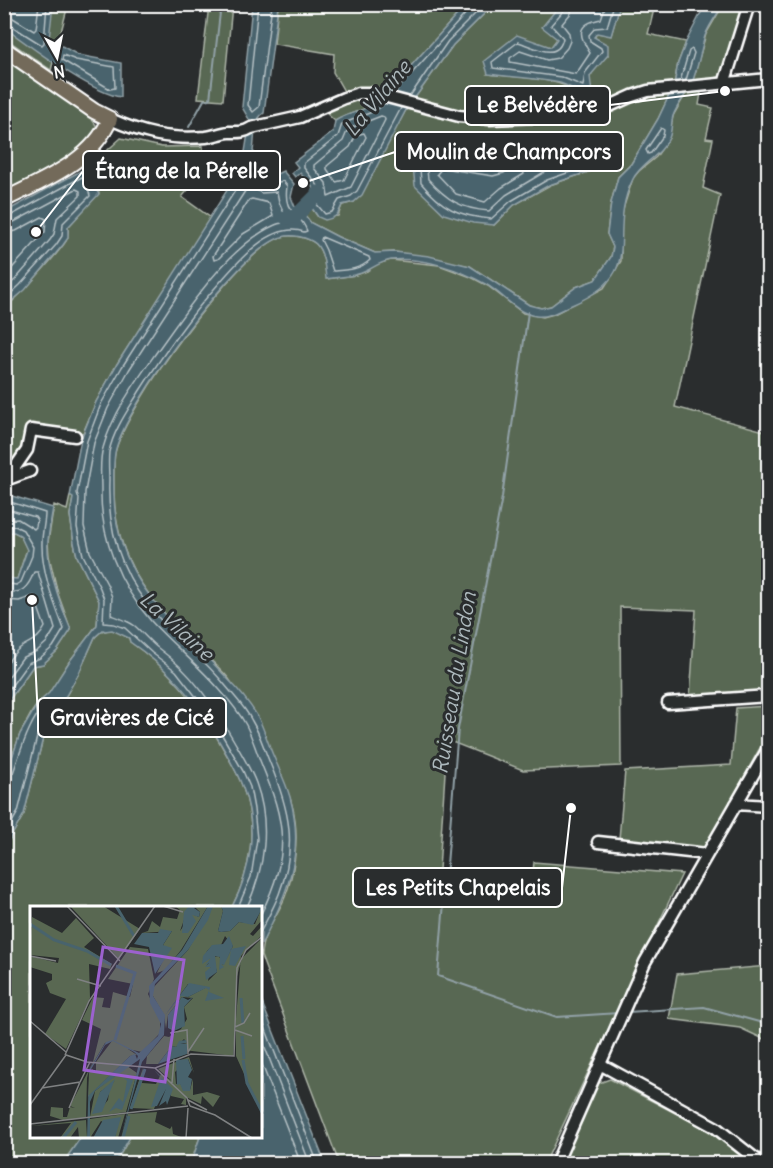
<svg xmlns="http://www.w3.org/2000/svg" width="773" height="1168" font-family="Delius,sans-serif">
<rect width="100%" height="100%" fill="#2a2d2e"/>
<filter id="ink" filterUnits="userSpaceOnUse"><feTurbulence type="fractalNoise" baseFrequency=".0167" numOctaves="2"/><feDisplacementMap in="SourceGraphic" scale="12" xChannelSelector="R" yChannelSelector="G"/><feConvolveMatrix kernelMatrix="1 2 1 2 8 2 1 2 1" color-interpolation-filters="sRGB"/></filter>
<g filter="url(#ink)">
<!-- green -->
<path fill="#596852" stroke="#acb4a8" stroke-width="1.5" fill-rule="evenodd" d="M18,5H68L51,70L5,38L4,30L7,31Z
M209,5H232L223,100L198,98Z
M278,5H466L380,100C367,111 349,112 335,121L326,113L349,100L333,72L334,54L274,44Z
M493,5H560L557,39L551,47L488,74C518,78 556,76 581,94L595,68L608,55L594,38L597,33L611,35L620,5H655L648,34L686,42L678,63L674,85L658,119L631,164L618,177L611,203L607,234L613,247L611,257L595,280L576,287L551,306L541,308L529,305L470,266L395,252L375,253L338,237L311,223L304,214L311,207L318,217L338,216L342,205L354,202L406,110L453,45ZM596,136L597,169L550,185L514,205L494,225L431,143L494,153L508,138L542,153H557L576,150Z
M723,5H746L723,76L703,81L699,105L713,108L706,138L713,139L703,188L720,195L675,407L768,432V690L690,698L696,610L620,607L621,766L523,770L447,740L439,870L463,872L471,887L530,900L534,862L682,874L545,1163H339L261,956C261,934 277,917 285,897C294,874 298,845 295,820C291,785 266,751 250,720C243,707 237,691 229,679C219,666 204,655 193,644C148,599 116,560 114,494C114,481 113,465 115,453C124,409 239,250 281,237C291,234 308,237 316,244C324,252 325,269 327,279L356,275L367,271L377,264L391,260L439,265L471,277L488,286L523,313L543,317L554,314L604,288L621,261V219L624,206L633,178L639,171L656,157L669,138L673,116L692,83L706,34Z
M5,57L88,114L96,125L95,133L81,151L5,192Z
M121,138L162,147L203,146V172L182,197L211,218L117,364L96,402L83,433L30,425L24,450L5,477V307C15,302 59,252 66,241C69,236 68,232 68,227L99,193L93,187L90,166Z
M70,496L73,498L70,515L74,543L77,556L99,601L97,625L69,662L49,694L38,703L32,712L20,734L5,778V706L33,666L43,664L57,651L71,630L58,594L49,556L48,542L54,505L67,510Z
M14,532L20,535L27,549L17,579L5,578V533Z
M112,629L129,638L130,642C168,668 198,703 220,743C228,758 238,772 243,788C258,828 251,870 232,907H32V1136L81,1137L63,1163L5,1164V847L24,814L44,734L79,673L95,637L103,630L105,631Z
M768,706V733L705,848L619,839L625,771L731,765L736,708Z
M768,966V1041L740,1028L669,1019L677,974Z
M610,1079L706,1129L751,1163L562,1164L593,1089L599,1083Z
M130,1137H200L191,1163L115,1164Z"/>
<!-- water -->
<path fill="#48636d" stroke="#91a1a7" stroke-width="1.5" d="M5,4L53,5L49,39L78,55L121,63V97C93,94 30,46 5,28Z
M252,5H278L264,113C253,119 255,139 253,151L257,157L255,171L264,180L283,171L294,184L291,197L295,207L300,209L311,223L338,237L375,253L395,252L429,256L470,266L529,305L541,308L551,306L576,287L595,280L611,257L613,247L607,234L611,203L618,177L631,164L658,119L674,85L678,63L686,42L705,5H723C717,15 709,25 705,36C700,52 698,70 691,85C686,95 677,105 673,116C671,123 672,132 669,138C661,156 641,163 633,179C605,234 649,271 574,304C562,309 550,318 536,316C516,313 504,295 487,285C460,269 423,257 391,260C378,262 370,271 358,274C348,277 337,277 326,279C325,268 324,252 316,244C308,237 292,234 282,237C239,248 123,409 115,453C113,466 114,481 114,494C116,583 173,619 227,678C238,689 250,704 258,717C264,729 268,743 273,755C279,769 286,783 290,797C306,855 286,895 261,945V907H232C251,870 258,828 243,788C237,771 227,755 218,739C196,700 167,667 130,642L129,638L112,630L105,631L103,630L95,637L79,673L44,734L24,814L5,847V778L20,734L38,703L49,693L69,662L97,625L99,601L77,556L74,543L70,515L73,498L70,496L81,439L96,402L117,364L238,173L245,152L250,121L242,107Z
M466,5H493L453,45L406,110L362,195L354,202L342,205C338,215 336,218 325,220L318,217L306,199L314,189L300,173L295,177L292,173L298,167L294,162L333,132L335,121C349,112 367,111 380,100Z
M560,5H620L611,36L597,33L594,37L608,45V55L590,76L592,94C578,94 573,87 560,83C537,78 511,77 488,74L484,61L517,35L551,47L557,39L542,27Z
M596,136H610L617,143L597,169L549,185L514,205L494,225L473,223L444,214L415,186L413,166L431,143L494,153L508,138L541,153H557L576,150Z
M90,166L93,186L99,194L68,227V238L63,245L25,290L5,307V212Z
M5,494L53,508C51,519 49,530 48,541C46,567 61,606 71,630L57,651L43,664L33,666L5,706V578L17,579L27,550L20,535L14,532L5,533Z
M261,1000L325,1163H191L200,1137L261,1136Z
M81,1137V1136L130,1137L115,1163H63Z"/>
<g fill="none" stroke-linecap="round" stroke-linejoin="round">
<!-- shore -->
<path stroke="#b6c1c5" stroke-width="1.5" d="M258,4L248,105L253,112L259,107L272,4
M565,4L564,10L551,25L563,38C558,63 533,46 518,42L492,62L493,68L561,77L583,86L585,73L602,51L601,48L590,41L589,35L595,28L607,27L614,4
M572,4L571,13L562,24L569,33L570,41L567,48L558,58L547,60L520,51L510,58V62L576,74L590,53C578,35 576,24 601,19L606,4
M4,16L13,18L34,31L36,29L39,4
M4,24L10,25L42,45L44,43L47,4
M63,55L76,60L114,67L115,88L110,89L62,60Z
M683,81L681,78L689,51L692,49L694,53L686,80
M395,92L468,11L470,4
M410,96L448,41L485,4
M385,103L377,110L342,124L338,136L304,163V168L319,187L314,201L325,214L332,212L339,200L351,196L357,191L401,108
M381,116L384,117L385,120L351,187L328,197L326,183L314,168V165L343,141L348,129Z
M661,128L664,130L663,136L651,153L648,154L646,150Z
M364,133L366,137L344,180L336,182L327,169V166L350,147L356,135Z
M598,142H605L607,145L593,164L547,180L511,201L491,219C458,216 442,208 421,183L420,168L435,150L494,159L511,146L540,159H557L579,156Z
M512,155L536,165L545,167L546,171L506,195L489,211C461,209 447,200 428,179L427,170L437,158L495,167L501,164Z
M514,166L523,170L524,174L501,188L485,202L456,194L437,174L442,168L493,176L504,173Z
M252,199L269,203L273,216L243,234L218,259L214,260L213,256L249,200Z
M4,217L10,216L82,177L86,179L90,196L63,223L62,236L56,245L20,285L4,300
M4,224L12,223L76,189L80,191V196L57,218L54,234L50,240L15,280L4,289
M4,233L16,231L42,217L46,219L45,232L4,277
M322,237L369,257L370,260C360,270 346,270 333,271L326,250L321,240Z
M4,500L45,513C45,523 42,532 42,542C41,571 54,603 64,629L53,647L40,658L28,663L4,696
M4,508L35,517L37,520L36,527L34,529L18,519L4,520
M4,527L15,526L23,530L33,547L32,556L21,582L16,585L4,583
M4,591C22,595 28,588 34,572H38L55,629L47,642L37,651L23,657L4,683
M4,600L19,601L34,596L45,627C38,641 31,640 20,648C13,653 9,661 4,667
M4,776H9L13,773C19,756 33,707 51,703L52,706L38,733L18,812L4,836
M238,907L251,877L257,839L254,809L250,787L243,771L211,716L176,671L152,653L125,628L114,624L103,623L104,599L100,588L83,555L80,542L77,527L79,499L77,493L87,441L101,404L122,367L247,172L262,186L283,181L287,186C283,216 299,209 307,231L304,232C270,220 234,266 214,289C186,321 162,356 139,392C128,410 113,431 109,452C108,461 109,471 109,480C107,531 122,578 158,617C179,640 205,660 225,685C234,696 246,708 252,721C260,734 264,749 270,763C289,809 298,845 279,894C274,907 267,919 261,931
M247,907C265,868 271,824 256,783C250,767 241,753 233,739C212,703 192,673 158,648C150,642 143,633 135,626C128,621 119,618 111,615L112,597L107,584L90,552L84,526L85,492L94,443L108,408L129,370L249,185L261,193L277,192L279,202L288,222C284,223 279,223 275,225C229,245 187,310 158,350C137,380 113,412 103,448C99,460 101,476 101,489C100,537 119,585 151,621C173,645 198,665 219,689C228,699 239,712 246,725C252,737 256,750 261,763C286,824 291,853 261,914
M261,1017L318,1164
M261,1037L310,1164
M261,1062L301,1164"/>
<!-- stream -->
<path stroke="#91a1a7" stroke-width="2" d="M189,127L204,100L210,99L221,4
M528,312L502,497L458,729L438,976L557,1017L619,1013
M628,1012L704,1007L759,1022L768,1027"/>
<!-- river -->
<path stroke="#48636d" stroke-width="14" d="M286,218L296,216L320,192"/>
<!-- minor casing -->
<g stroke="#fff" stroke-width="15">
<path id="minor" d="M724,84L749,4
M110,119C144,134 169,140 206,137C214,136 221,133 229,132C238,132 243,133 251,128L300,117L344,98L359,93H372L459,116L489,119L590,115L632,96L648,91L768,79
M7,479L27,450L31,430L75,436
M8,479L30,471
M668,703L768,696
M736,804L768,806
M598,842L707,854
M600,1064L715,1127L762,1164
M556,1164L645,962L768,749"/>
</g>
<!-- major casing -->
<g stroke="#fff" stroke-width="18">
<path id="major" d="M4,49L94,111L110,119C92,162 43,180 4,200"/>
</g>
<!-- minor -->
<use href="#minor" stroke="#2a2d2e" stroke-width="10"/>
<!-- major -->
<use href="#major" stroke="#736b5a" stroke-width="14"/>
</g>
</g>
<g text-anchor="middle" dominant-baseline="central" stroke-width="6" stroke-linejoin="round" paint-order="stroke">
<!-- water labels -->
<g font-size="21" font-style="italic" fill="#adb9bd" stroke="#2a2d2e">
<text transform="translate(377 98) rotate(-50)">La Vilaine</text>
<text transform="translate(177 626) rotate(42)">La Vilaine</text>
<text transform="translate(454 683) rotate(-81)">Ruisseau du Lindon</text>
</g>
</g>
<!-- overview -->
<g transform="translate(30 906)">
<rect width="232" height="232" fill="#2a2d2e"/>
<path d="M73,0L110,23L89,53L41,1ZM145,0H159L150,25L162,8L169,11L170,6L165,1L178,0L151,44L135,64L127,67L138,44L133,39L142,25L112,27L118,25L122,15L130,21L133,11L147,13L150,4ZM183,0H191L193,5L188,25L191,26L200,25L209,16L225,18L232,1V14L220,28L223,30L232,20V29L211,50L203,150L154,144L155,138L150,139L157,137L154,133L146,141L142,140L128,158H116L117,150L134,130L139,131L151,123L157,113L154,101L163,92L152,91L138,109L136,123L134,109L123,90V82L158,44ZM195,30L203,40L193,59L189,50L183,51L187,66L178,75L181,61H176L182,51L174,55L177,45L183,39H191ZM158,78L175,82L158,91L151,89L136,108ZM2,11L32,27L46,12L64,32L54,41L82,58L80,63L59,58L60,92L36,143L15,128L36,93L20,87L16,77L22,74V68L0,61V50L28,57L29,52L0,49ZM232,32V208L206,150V74L212,52ZM100,41L118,43L124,73L118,88L130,114V127L112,146L98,143L107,149L100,150L58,191L59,167L62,163L66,166V156L82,135L75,137L59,164L57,172L56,212L0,217L33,214L20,210L21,201L33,202V211H37L40,201L45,202L40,200L63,156L71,123L52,114L63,91L74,92L72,101L80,102L83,86L100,91L103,78L78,73ZM159,151L164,167L158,153L145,166L146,178L150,177L154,185L160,184L163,173V189L177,186L190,190L183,201L172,190L171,198L156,191V199L151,198L154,193L141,190L135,173L124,203L100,202L113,162L112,177L126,178L131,168L142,175L128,163ZM97,160L107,167L96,206L60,211L65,185ZM85,175L80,179L78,194L68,206L70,186ZM127,206L125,216L140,223L142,220L143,228L154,232H91L98,208ZM95,208L88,232H85L86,223L71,215L60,232V213ZM56,214L57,232H49L48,221L40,232H30L41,217L0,220Z" fill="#596852" fill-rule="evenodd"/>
<path d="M159,0H173L164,2L170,6L169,11L162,9L166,15L158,27H152L154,6ZM178,0H183L178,14L158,44L125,78L123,90L135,109L159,77L180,81L179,86L194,92L175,95L179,84L176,82L158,91L151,90L135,109L134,129L112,156L91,232L110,153L65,185L60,196V232H57L59,164L76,136L83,134L109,147L128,130L131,118L120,97L119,80L152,44ZM83,135L104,146L108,150L107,153L105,148L100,150L58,190L59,167L75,139ZM191,0H232L233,1L223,19L209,16L200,25L191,26L188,25L193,5ZM130,23L142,25L133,39L142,42L125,68L119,41L104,38L112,27H128ZM199,30L203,40L194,59L191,58L194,61L189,64L190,51L185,50L187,66L176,74L175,66L181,61H175L179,57L175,59L181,52L172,58L173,50L182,39L193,38ZM216,40L205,60L199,59L201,43ZM152,91L158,94L163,91L154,101L155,120L144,125L138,122V109ZM156,134L157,137L150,138H157V148L128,158L142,140L146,141L149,135ZM158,153L162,164L158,171L162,173L160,185H153L150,178L147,179L146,154ZM124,164L143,183L137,199L136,195L129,200L136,183L127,200L121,201L131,172ZM94,172L103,174L92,204L86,202L79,206L89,192L93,196L97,175ZM85,173L72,206L62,208L70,186ZM91,211L85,232H63L73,214Z" fill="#48636d" fill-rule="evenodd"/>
<path fill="none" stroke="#48636d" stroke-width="3" d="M86,0L104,30M0,18L24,34L57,45L81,59M211,92L213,117M212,130L214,153M85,134L105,67L86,60M213,154L217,177L233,208M101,203L115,163M33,232L46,216M93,232L99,210"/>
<path fill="none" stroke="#7f8182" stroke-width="1.5" d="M37,0L90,55M133,0L153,6M0,50L26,55M47,73L71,80M0,115L36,146M205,121L214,117L220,107M205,124L222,130M140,127L157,124L158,148M158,146L174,122M35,149L59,95L125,0M142,177L144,153M12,182L50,176L60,156M158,194L177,204M0,199L36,149L57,156L125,162M160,200L157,192L125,162L161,148L204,150L207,62L216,44L233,30M160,200L185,209L222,232M39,202L50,176M0,218L158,200M156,232L158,202"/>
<path fill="#9c61cf" fill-opacity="0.15" stroke="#9c61cf" stroke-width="3" d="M73,41L154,54L135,176L54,164Z"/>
<rect width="232" height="232" fill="none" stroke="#fff" stroke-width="3"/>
</g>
<!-- callouts -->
<path fill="none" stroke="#fff" stroke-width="2" d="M725 91L610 105M303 183L395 152M36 232L83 171M32 600L38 718M571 808L562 888"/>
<g fill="#fff" stroke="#2a2d2e" stroke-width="2">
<circle cx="725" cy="91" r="6"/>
<circle cx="303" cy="183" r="6"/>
<circle cx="36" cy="232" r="6"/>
<circle cx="32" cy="600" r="6"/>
<circle cx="571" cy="808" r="6"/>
</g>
<g fill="#2a2d2e" stroke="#fff" stroke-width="2">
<rect x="465" y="86" width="145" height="39" rx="6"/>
<rect x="395" y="132" width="228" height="39" rx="6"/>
<rect x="83" y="151" width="197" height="39" rx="6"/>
<rect x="38" y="698" width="188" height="39" rx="6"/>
<rect x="353" y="868" width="209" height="39" rx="6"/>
</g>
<g font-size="21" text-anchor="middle" font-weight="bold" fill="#fff">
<text x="537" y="112">Le Belvédère</text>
<text x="509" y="159">Moulin de Champcors</text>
<text x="182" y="178">Étang de la Pérelle</text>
<text x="132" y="725">Gravières de Cicé</text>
<text x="458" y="895">Les Petits Chapelais</text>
</g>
<!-- margin -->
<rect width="773" height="1168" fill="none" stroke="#2a2d2e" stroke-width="24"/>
<rect x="12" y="12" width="749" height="1144" fill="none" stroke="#fff" stroke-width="2" filter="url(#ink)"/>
<!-- north arrow -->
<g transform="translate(57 57) rotate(171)" stroke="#2a2d2e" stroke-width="4.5" paint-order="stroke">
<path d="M0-4.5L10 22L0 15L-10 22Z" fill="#ffffff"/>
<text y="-9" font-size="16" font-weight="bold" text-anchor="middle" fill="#ffffff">N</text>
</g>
</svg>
